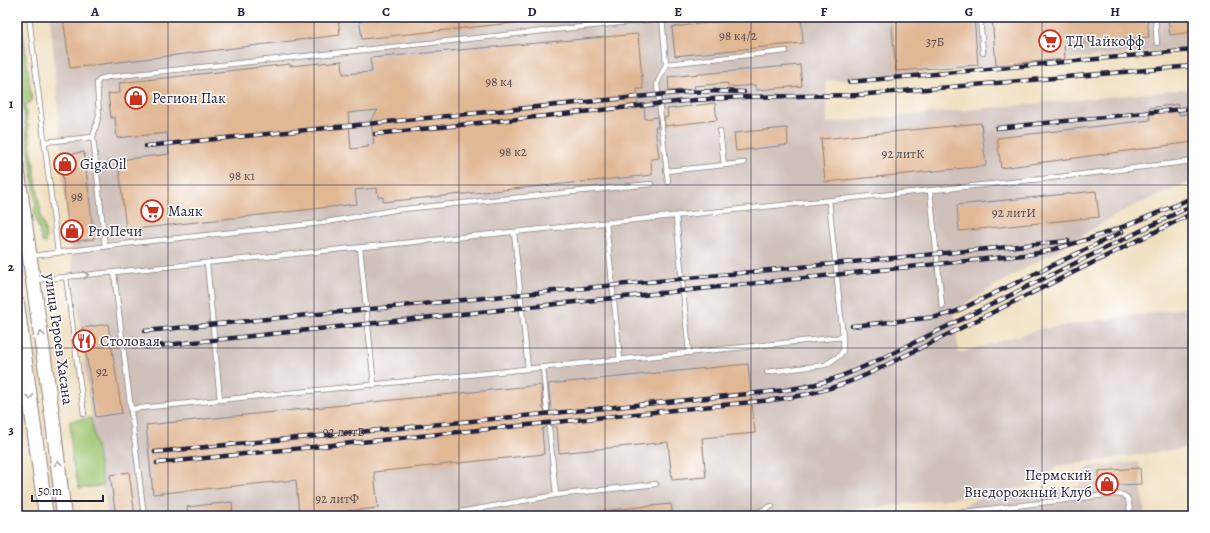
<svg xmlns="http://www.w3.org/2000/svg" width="1210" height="533" font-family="Alegreya,serif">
<rect width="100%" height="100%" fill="#fff"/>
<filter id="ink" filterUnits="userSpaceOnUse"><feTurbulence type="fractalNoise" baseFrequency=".025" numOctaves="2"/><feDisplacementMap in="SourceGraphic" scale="8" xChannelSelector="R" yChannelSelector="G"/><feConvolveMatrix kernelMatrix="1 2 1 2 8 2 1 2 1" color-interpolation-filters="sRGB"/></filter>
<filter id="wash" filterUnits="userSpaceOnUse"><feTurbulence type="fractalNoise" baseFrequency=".012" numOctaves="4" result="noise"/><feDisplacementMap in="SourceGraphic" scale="16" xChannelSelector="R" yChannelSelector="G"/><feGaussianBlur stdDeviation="0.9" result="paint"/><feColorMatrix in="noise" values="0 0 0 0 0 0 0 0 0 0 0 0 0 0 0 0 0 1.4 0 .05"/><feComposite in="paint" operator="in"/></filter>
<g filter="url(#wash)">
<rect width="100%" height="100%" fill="#f0dfbf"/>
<!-- industrial -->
<path fill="#cfc0ba" d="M50,17H1193V48L826,81L827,123L1193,89V181L1129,208L954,310L959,353L1041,329L1193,307V447L1058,466L1037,484L998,493L855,510L826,516H108L91,414L72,263Z
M1139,462L1145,516H946L979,498L1079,487L1089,466Z"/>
<!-- green -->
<path fill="#9dc570" stroke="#607456" d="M17,17H21L32,101L25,105L42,221C45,228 47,236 45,243L42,242L34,211L36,204L17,64Z
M91,418L103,486L79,488L72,460L70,421Z"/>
<!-- forest -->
<path fill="#7eaa62" stroke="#50664e" d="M17,473L23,516H17Z"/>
<g id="blocks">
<!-- building -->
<path fill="#e1b894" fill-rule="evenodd" d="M63,17H338L340,35L70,68Z
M359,17H522V22L362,39Z
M763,17H801L803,43L675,56L672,27Z
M891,17H974L978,65L896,71Z
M992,17H1147L1149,37L1064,45L1065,59L996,65Z
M1168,17H1193V32L1170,35Z
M638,34L643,89H637L638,105H644L645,119L657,117L658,127H655L659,158L651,159L652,175L383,202V197H378L377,188L355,190L357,204L126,230L118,160L169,154L167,133L117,138L115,117L111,118L108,94L120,93L119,83L290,64V66L342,61L343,74L372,72L370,58ZM378,110L371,120L374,144L368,145V147L351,149L348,113Z
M800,65L802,86L756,90V85L728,87V83L694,86L695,89L669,91L668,77Z
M715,103L717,120L665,126L664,117H668L667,109Z
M1178,104L1179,115L1193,113V142L1001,168L997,138L1150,120L1149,108Z
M981,123L986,166L825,182L821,139Z
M787,128L788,145L736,151L734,133Z
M84,152L94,239L70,242L60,155Z
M1096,191L1099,217L959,231L957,205Z
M108,324L122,413L96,417L82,328Z
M748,364L755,433L702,438L706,477L672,480L668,442L559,453L557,427H553L549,424L547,425L545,428L542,429L544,454L374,472L378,508L299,516L296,480L153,494L146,425L541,385L543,409L547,413L549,412L551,409L548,384Z
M1140,468L1141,484L1099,486V471Z
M129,472L135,516H116L110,475Z
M232,502L233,516H188L187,507Z
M671,504L673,516H601V511Z"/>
</g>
</g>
<g filter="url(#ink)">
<use href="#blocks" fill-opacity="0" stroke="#89807d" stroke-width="1"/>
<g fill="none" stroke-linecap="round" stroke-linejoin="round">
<!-- lane casing -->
<g stroke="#89807d" stroke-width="6">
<path id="lane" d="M29,17L58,253
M662,17L666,64L657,84L668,182
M980,17L983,53
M1155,17L1157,43
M666,64L786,51
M720,131L724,165
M45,142L93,137
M666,171L744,163
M930,191L942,306
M676,216L689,353
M606,223L620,360
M514,232L528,369
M105,246L93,137L99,115L97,83L100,79L108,77L648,20L653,17
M360,248L374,385
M32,256L132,243L321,223L394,210L651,184
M207,263L220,400
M114,273L144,516
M66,277L84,414
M35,280L1042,179L1193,161
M543,368L547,409
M767,372L825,365L839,356L843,351V337
M131,409L843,337L829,201
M549,428L556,495
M437,516L556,495L656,484
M750,516L772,506
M932,516L1114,494L1123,495L1128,499L1131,516"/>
</g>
<!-- primary casing -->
<g stroke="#89807d" stroke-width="16">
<path id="primary" d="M17,167L53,422L64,516
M17,303L46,516"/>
</g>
<!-- lane -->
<use href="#lane" stroke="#fff" stroke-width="4.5"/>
<!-- primary -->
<use href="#primary" stroke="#fff" stroke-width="14"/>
<!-- rail casing -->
<g stroke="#22223b" stroke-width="4.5">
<path id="rail" d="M849,82L1193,50
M997,128L1193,108
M375,134L695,100L743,97L857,95L1193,66
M146,146L687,92L714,91L744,92
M1172,207L1193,197
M852,326L936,317L955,312L1122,232
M145,331L1068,241
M147,347L1033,254C1082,244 1130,225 1176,205
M155,452L768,392C815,388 843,377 885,357L1193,205
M157,463L772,400C806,396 837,388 868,374L1193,213"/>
</g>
<!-- rail -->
<use href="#rail" stroke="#fff" stroke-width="3" stroke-dasharray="9" stroke-linecap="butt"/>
</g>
<!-- one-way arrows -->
<defs><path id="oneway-chevron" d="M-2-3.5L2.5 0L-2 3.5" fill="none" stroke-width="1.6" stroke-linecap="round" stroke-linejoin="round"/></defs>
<g stroke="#9c9ca7">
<use href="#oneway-chevron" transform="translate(86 275) rotate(-6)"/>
<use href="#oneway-chevron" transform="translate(41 334) rotate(-98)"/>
<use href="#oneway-chevron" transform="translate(30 397) rotate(83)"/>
<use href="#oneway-chevron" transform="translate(58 463) rotate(-97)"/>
</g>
</g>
<!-- grid -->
<path fill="none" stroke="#22223b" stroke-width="1" stroke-opacity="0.55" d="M168,17V516M314,17V516M459,17V516M605,17V516M751,17V516M896,17V516M1042,17V516M17,185H1193M17,348H1193"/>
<!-- icons -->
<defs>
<g id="supermarket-ring" transform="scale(1.15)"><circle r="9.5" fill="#fff" stroke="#c8321e" stroke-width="1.5"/><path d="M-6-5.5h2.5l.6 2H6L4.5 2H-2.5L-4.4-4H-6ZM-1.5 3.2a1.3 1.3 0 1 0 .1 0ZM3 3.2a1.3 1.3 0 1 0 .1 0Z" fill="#c8321e"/></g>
<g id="shop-ring" transform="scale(1.15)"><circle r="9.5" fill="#fff" stroke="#c8321e" stroke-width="1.5"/><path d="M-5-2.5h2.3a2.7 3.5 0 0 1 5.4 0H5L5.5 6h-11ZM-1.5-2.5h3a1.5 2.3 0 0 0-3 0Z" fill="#c8321e"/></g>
<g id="restaurant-ring" transform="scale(1.15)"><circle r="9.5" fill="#fff" stroke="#c8321e" stroke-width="1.5"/><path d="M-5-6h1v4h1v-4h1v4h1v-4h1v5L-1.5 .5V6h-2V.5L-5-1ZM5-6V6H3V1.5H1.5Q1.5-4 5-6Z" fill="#c8321e"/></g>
</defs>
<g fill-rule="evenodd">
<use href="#supermarket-ring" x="1050" y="41"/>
<use href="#shop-ring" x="136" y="98"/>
<use href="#shop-ring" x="65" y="164"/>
<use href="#supermarket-ring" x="152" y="211"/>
<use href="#shop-ring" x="72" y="231"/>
<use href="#restaurant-ring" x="84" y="341"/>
<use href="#shop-ring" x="1107" y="484"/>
</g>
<g text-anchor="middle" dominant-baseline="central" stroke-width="3" stroke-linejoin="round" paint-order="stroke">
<!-- number labels -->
<g font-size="13" fill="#524851">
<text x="738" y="35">98 к4/2</text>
<text x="935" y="41">37Б</text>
<text x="499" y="81">98 к4</text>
<text x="513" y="151">98 к2</text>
<text x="903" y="153">92 литК</text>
<text x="242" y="175">98 к1</text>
<text x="77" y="196">98</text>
<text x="1014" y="212">92 литИ</text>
<text x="102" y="371">92</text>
<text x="344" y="431">92 литВ</text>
<text x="337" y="498">92 литФ</text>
</g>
<!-- poi labels -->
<g font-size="15" fill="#22223b" stroke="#fff" text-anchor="start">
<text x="1066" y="41">ТД Чайкофф</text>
<text x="152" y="98">Регион Пак</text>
<text x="80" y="164">GigaOil</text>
<text x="168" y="211">Маяк</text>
<text x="88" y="231">ProПечи</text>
<text x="100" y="341">Столовая</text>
<text x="1092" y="475" text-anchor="end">Пермский<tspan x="1092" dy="17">Внедорожный Клуб</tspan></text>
</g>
<!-- street labels -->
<g font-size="15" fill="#22223b" stroke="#fff">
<text transform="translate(59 339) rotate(82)">улица Героев Хасана</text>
</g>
</g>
<!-- margin -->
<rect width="1210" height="533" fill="none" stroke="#fff" stroke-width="44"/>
<!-- scale -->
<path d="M32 495v6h71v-6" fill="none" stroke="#22223b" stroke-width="2"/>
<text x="38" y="495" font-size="12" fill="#22223b" stroke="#ffffff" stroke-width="3" paint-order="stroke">50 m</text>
<rect x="22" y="22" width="1166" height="489" fill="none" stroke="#22223b" stroke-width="1.5"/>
<g font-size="13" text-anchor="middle" font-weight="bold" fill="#22223b">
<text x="95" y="16">A</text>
<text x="241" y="16">B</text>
<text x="386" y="16">C</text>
<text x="532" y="16">D</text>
<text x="678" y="16">E</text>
<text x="824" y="16">F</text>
<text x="969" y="16">G</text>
<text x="1115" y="16">H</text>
<text x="11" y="108">1</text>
<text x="11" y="271">2</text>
<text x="11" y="434">3</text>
</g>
</svg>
